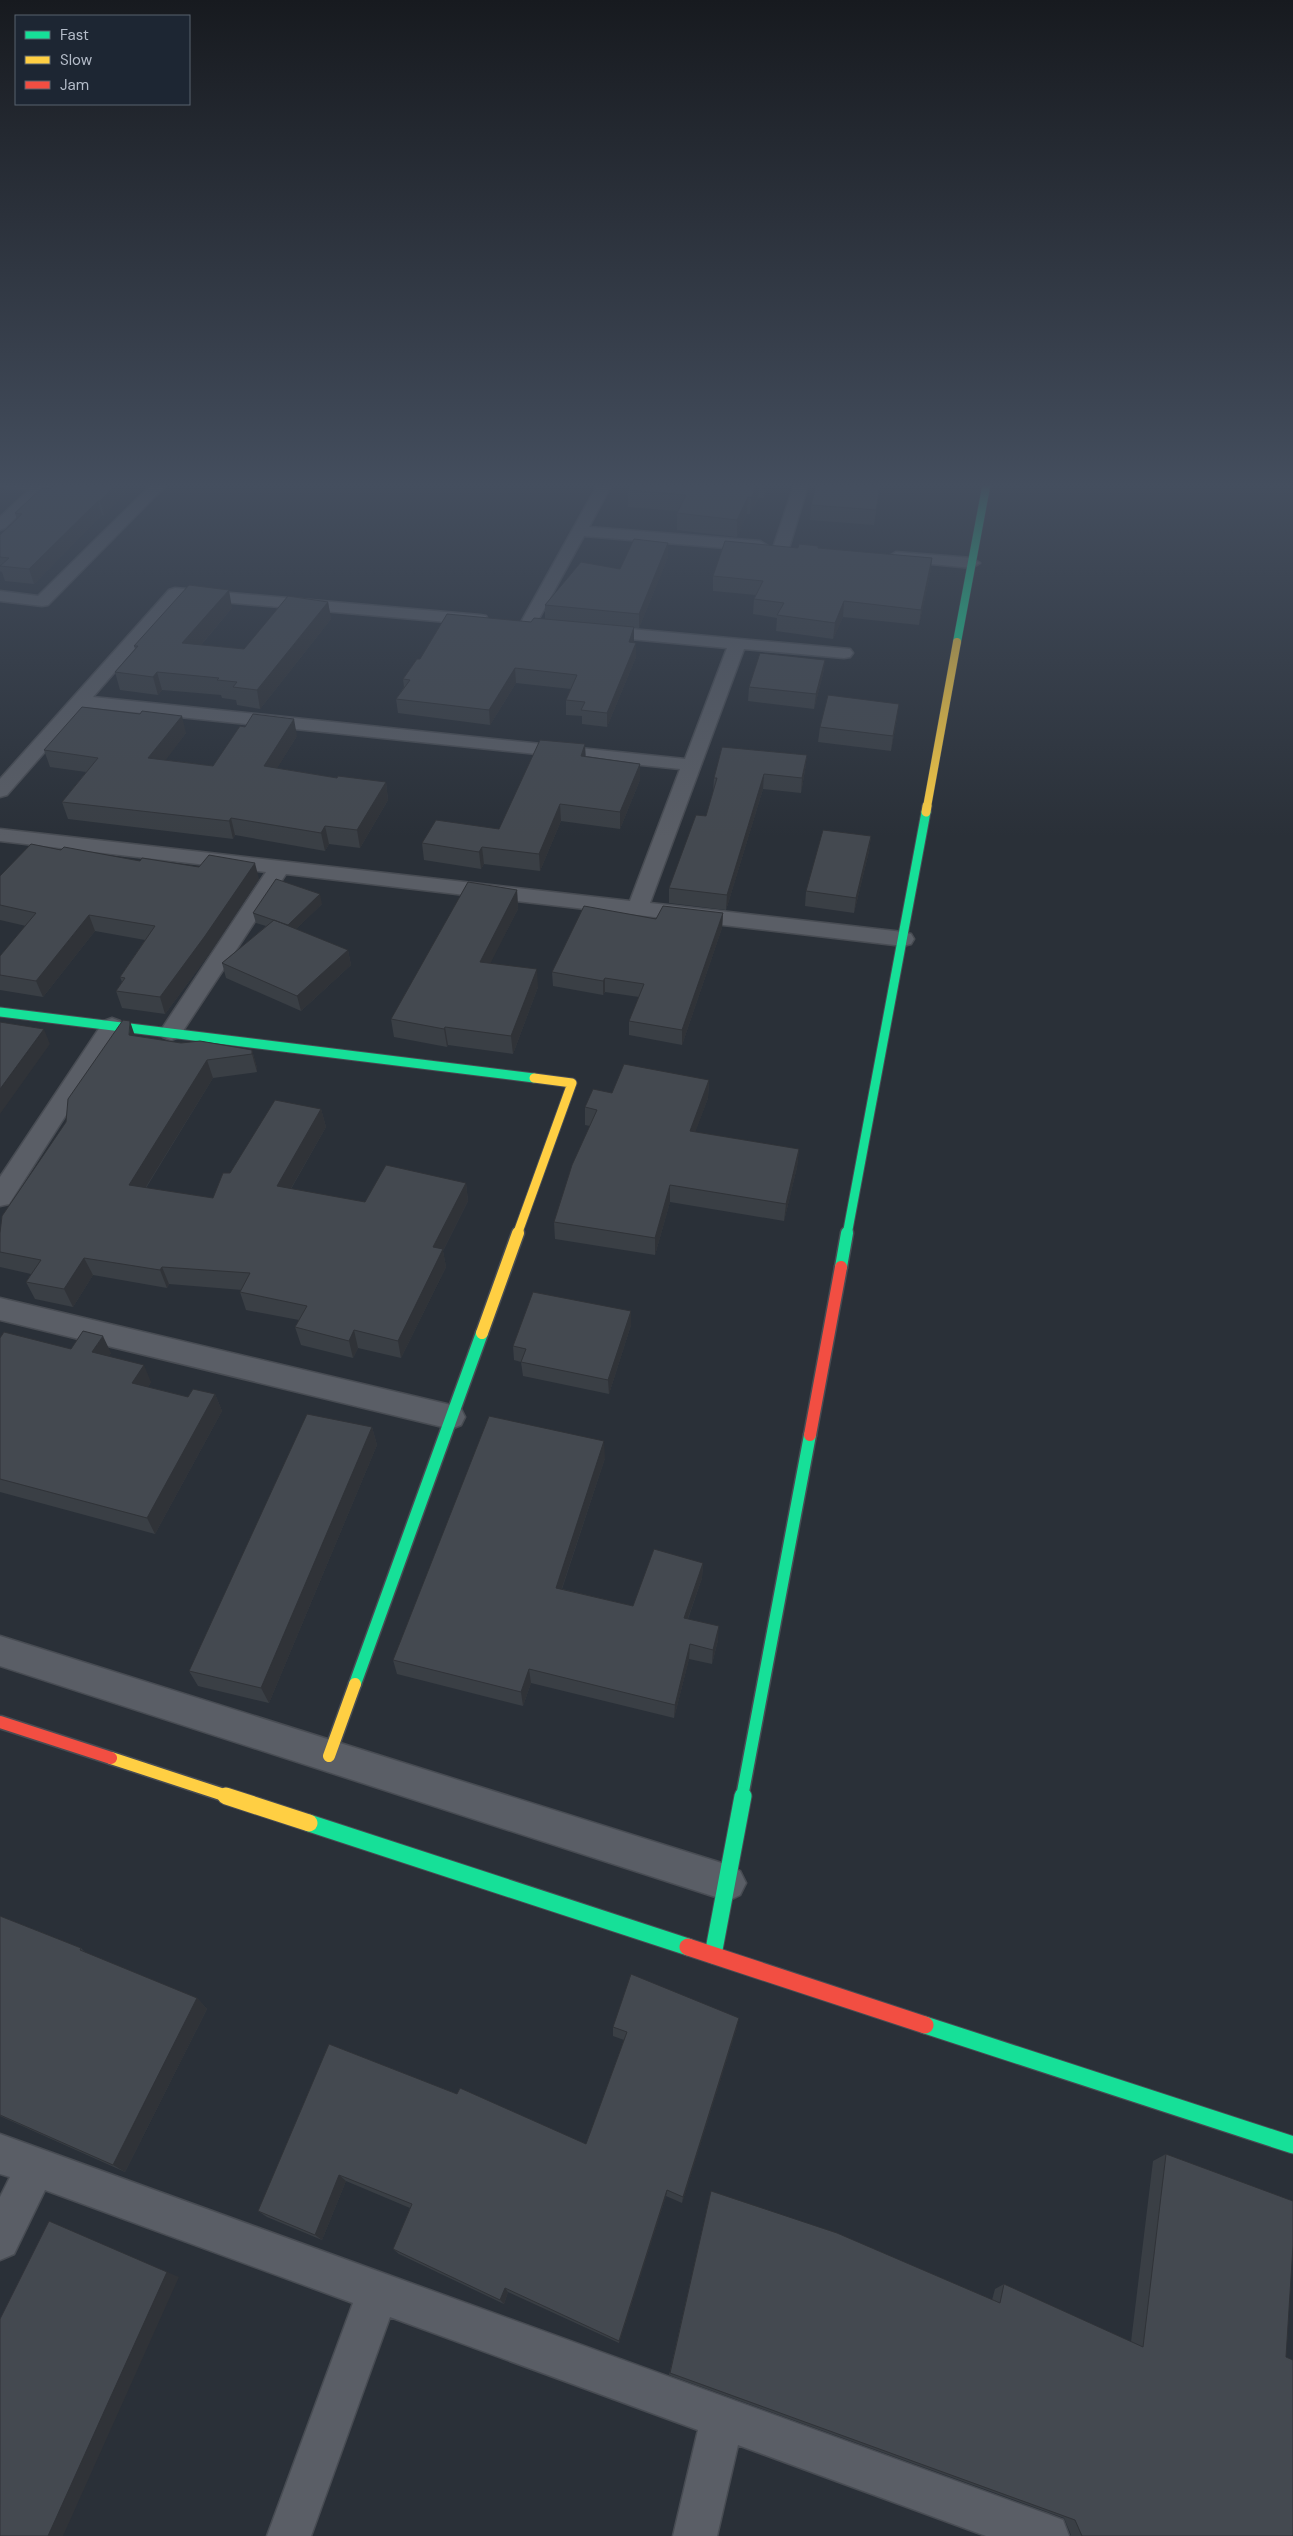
<svg xmlns="http://www.w3.org/2000/svg" width="1293" height="2536" font-family="'DM Sans',sans-serif">
<rect width="100%" height="100%" fill="#2a3038"/>
<g fill="none" stroke-linecap="round" stroke-linejoin="round">
<!-- street casing -->
<g stroke="#484c53" stroke-width="3">
<path id="street" d="M0,482H54L5,528L0,530V517L29,490L0,487Z
M154,482H169L48,605L42,606L0,601V591L38,596Z
M599,482H613L589,527L760,541L768,546L760,551L584,536L536,624L534,628H522L520,624Z
M795,482H809L789,548L781,553L773,548Z
M896,552L972,558L980,563L972,568L890,560L888,557Z
M175,588L480,615L486,616L488,620L486,624L480,625L179,598L93,697L685,759L727,648L598,636L592,635L589,631L592,627L598,626L850,649L853,653L850,657L844,658L744,649L650,903L903,932L911,934L914,939L911,944L903,946L286,874L179,1037L171,1040L163,1037L160,1032L163,1027L266,872L0,841V829L630,901L680,769L84,707L7,795L0,797V779L169,590Z
M112,1018L120,1021L123,1026L9,1204L0,1206V1177L104,1021Z
M0,1298L451,1405L461,1409L465,1417L461,1425L451,1429L0,1320Z
M0,1636L728,1865L740,1871L746,1883L740,1895L728,1901L0,1666Z
M0,2134L1047,2514L1063,2520L1069,2536H986L738,2445L717,2536H673L698,2430L390,2317L311,2536H267L353,2303L45,2190L14,2254L0,2260V2197L10,2177L0,2174Z"/>
</g>
<!-- fast-far3 casing -->
<g stroke="#484c53" stroke-width="9">
<path id="fast-far3" d="M957,642L987,482"/>
</g>
<!-- fast-far2 casing -->
<g stroke="#484c53" stroke-width="11">
<path id="fast-far2" d="M0,1012L534,1078
M847,1235L926,812"/>
</g>
<!-- fast-far1 casing -->
<g stroke="#484c53" stroke-width="15">
<path id="fast-far1" d="M841,1267L847,1233
M355,1684L482,1333
M742,1797L810,1435"/>
</g>
<!-- fast casing -->
<g stroke="#484c53" stroke-width="19">
<path id="fast" d="M309,1823L688,1947
M713,1955L743,1796
M925,2025L1293,2145"/>
</g>
<!-- slow-far3 casing -->
<g stroke="#484c53" stroke-width="9">
<path id="slow-far3" d="M927,807L957,642"/>
</g>
<!-- slow-far2 casing -->
<g stroke="#484c53" stroke-width="11">
<path id="slow-far2" d="M926,812L927,806
M517,1235L572,1083L534,1078"/>
</g>
<!-- slow-far1 casing -->
<g stroke="#484c53" stroke-width="15">
<path id="slow-far1" d="M482,1333L518,1233
M329,1756L355,1684
M111,1758L230,1797"/>
</g>
<!-- slow casing -->
<g stroke="#484c53" stroke-width="19">
<path id="slow" d="M226,1796L309,1823"/>
</g>
<!-- jam-far1 casing -->
<g stroke="#484c53" stroke-width="15">
<path id="jam-far1" d="M810,1435L841,1267
M0,1722L111,1758"/>
</g>
<!-- jam casing -->
<g stroke="#484c53" stroke-width="19">
<path id="jam" d="M688,1947L925,2025"/>
</g>
<!-- street -->
<use href="#street" fill="#5a5e66" fill-rule="evenodd"/>
<!-- fast-far3 -->
<use href="#fast-far3" stroke="#16e098" stroke-width="8"/>
<!-- fast-far2 -->
<use href="#fast-far2" stroke="#16e098" stroke-width="9"/>
<!-- fast-far1 -->
<use href="#fast-far1" stroke="#16e098" stroke-width="12"/>
<!-- fast -->
<use href="#fast" stroke="#16e098" stroke-width="17"/>
<!-- slow-far3 -->
<use href="#slow-far3" stroke="#ffcf43" stroke-width="8"/>
<!-- slow-far2 -->
<use href="#slow-far2" stroke="#ffcf43" stroke-width="9"/>
<!-- slow-far1 -->
<use href="#slow-far1" stroke="#ffcf43" stroke-width="12"/>
<!-- slow -->
<use href="#slow" stroke="#ffcf43" stroke-width="17"/>
<!-- jam-far1 -->
<use href="#jam-far1" stroke="#f24e42" stroke-width="12"/>
<!-- jam -->
<use href="#jam" stroke="#f24e42" stroke-width="17"/>
</g>
<!-- wall -->
<path fill="#3a3f45" d="M135,482L104,516L102,515L34,584L5,581L2,572L0,571V535L17,520L15,513L51,489Z
M632,482H771L764,498H758L750,514H747L737,537L677,530V513L678,511L628,507V490Z
M817,482H881L874,525L810,520L811,505Z
M668,543V557L639,628H634V643L636,657L607,727L582,724V716L566,715V700L571,689L516,683L490,725L398,713L396,699L404,687L403,679L420,659L531,622L545,619V605L620,569Z
M798,548L818,549L932,558L930,574L919,625L843,617L833,639L776,631L777,618L753,614L754,599L756,595L713,591V576Z
M328,602L331,619L260,709L237,705L236,700L222,698L221,695L162,690L158,695L120,690L115,672L135,649L134,646L232,608L201,645L244,649Z
M825,660L823,674L814,709L748,701L749,687Z
M140,714L186,733L165,760L213,766L297,736L277,768L337,778L386,782L388,800L360,848L329,844L325,851L235,835L233,839L68,819L62,802L86,772L50,767L44,750Z
M897,718L891,751L818,742L820,727Z
M807,755L805,770L801,793L763,789L726,910L669,903V888L706,816L713,792L714,778Z
M586,756L640,764V780L620,829L561,821L540,871L484,864L481,869L424,860L422,843L499,829Z
M871,836L869,851L854,913L805,906L806,891Z
M61,850L140,861L259,879L210,953L165,1014L122,1008L116,991L122,982L120,977L145,940L95,931L43,997L0,990V956L26,926L0,920V876Z
M517,890L518,909L490,963L538,987L513,1054L448,1045L447,1047L394,1037L391,1019Z
M322,904L296,929L348,950L351,965L301,1011L226,978L222,963L266,926L256,923L253,913Z
M723,913L722,928L682,1045L629,1035V1021L639,997L605,992L603,995L553,986L552,972L656,919Z
M135,1036L181,1043L252,1050L257,1068V1072L213,1078L146,1188L213,1198L230,1173L321,1109L326,1127L291,1189L365,1202L466,1183L468,1201L443,1251L446,1267L401,1358L358,1348L353,1358L301,1345L295,1327L299,1320L246,1310L240,1292L242,1290L169,1284L167,1288L93,1275L73,1307L35,1299L26,1282L31,1274L0,1267V1233L66,1122Z
M709,1080L708,1098L695,1132L799,1149L797,1167L784,1221L670,1202L655,1255L555,1239L554,1222L590,1126L585,1125V1107L612,1093Z
M631,1311V1325L609,1394L523,1376L521,1362L514,1360L513,1346Z
M0,1338L71,1349L111,1353L109,1356L151,1382L148,1387L188,1397L215,1394L222,1411L155,1534L0,1492Z
M372,1427L377,1445L269,1703L198,1686L189,1671Z
M605,1458L562,1589L633,1606L703,1563L702,1578L688,1619L718,1640L712,1664L689,1659L674,1718L531,1683L523,1706L397,1674L393,1660Z
M0,1916L81,1948L86,1953L197,1998L207,2009L125,2172L0,2116Z
M613,2027H737L682,2203L666,2196L619,2343L508,2292L504,2304L399,2254L393,2249L410,2208L346,2181L322,2240L267,2217L258,2211L329,2044L586,2144L624,2040L613,2036Z
M1166,2154L1286,2357L1293,2536H1069L1071,2535L1064,2518L669,2375L711,2191L992,2300L995,2289L1004,2284L1131,2342L1153,2161Z"/>
<!-- shaded-wall -->
<path fill="#303338" d="M118,482H135L104,516L100,501Z
M759,482L758,498L750,514L751,498Z
M765,482H771L764,498Z
M748,497L747,514L737,537V520Z
M98,501L102,515L34,584L29,569Z
M668,543V557L639,628V614Z
M932,558L930,574L919,625L921,610Z
M229,590L232,608L187,661L182,643Z
M844,601L843,617L833,639L835,623Z
M328,602L331,619L260,709L257,690Z
M634,627V641L629,656V642Z
M636,643V657L607,727V713Z
M825,660L823,674L814,709L816,694Z
M515,668L516,683L490,725L489,710Z
M157,672L162,690L158,695L153,677Z
M899,704L897,718L891,751L893,736Z
M182,716L186,733L154,776L148,758Z
M294,719L297,736L268,783L264,766Z
M585,744L586,761L581,756Z
M807,755L805,770L801,793L802,778Z
M640,764V780L620,829V812Z
M764,774L763,789L726,910L727,895Z
M386,782L388,800L360,848L357,830Z
M560,804L561,821L540,871L539,854Z
M231,818L235,835L233,839L229,821Z
M325,826L329,844L325,851L321,833Z
M871,836L869,851L854,913L856,898Z
M482,847L484,864L481,869L479,852Z
M255,863L259,879L210,953L165,1014L160,997Z
M517,890L518,909L482,980L480,962Z
M320,894L322,904L290,935L288,925Z
M723,913L722,928L682,1045V1030Z
M89,915L95,931L43,997L36,981Z
M348,950L351,965L301,1011L297,996Z
M537,969L538,987L513,1054L511,1036Z
M605,978V992L603,995V981Z
M130,1021L136,1039L129,1035Z
M445,1027L448,1045L447,1047L444,1029Z
M44,1029L50,1044L0,1114V1089Z
M252,1050L257,1068V1072L252,1054Z
M207,1060L213,1078L136,1203L129,1185Z
M709,1080L708,1098L689,1149L690,1131Z
M321,1109L326,1127L282,1204L277,1186Z
M799,1149L797,1167L784,1221L786,1204Z
M466,1183L468,1201L443,1251L446,1267L401,1358L398,1341L433,1247Z
M670,1185V1202L655,1255V1238Z
M84,1258L93,1275L73,1307L64,1289Z
M162,1267L169,1284L167,1288L160,1270Z
M631,1311V1325L609,1394L608,1380Z
M354,1330L358,1348L353,1358L349,1341Z
M103,1336L111,1353L101,1369L92,1352Z
M144,1365L151,1382L140,1400L132,1383Z
M215,1394L222,1411L155,1534L147,1518Z
M372,1427L377,1445L269,1703L261,1688Z
M604,1441L605,1458L557,1603L556,1588Z
M703,1563L702,1578L683,1632L684,1618Z
M719,1626L718,1640L712,1664L713,1650Z
M690,1644L689,1659L674,1718L675,1705Z
M529,1669L531,1683L523,1706L521,1692Z
M197,1998L207,2009L125,2172L113,2165Z
M739,2018L737,2027L682,2203L683,2197Z
M339,2175L346,2181L322,2240L315,2235Z
M667,2190L666,2196L619,2343V2341Z
M49,2221L179,2277L63,2536H48Z
M505,2288L508,2292L504,2304L500,2300Z"/>
<!-- building -->
<path fill="#444950" stroke="#303338" d="M58,482H118L100,501H98L29,569L0,566L9,558L0,557V535L22,514L15,513L42,488L51,489Z
M632,482H758L751,498L748,497L737,520L677,513L686,495L628,490Z
M817,482H881L876,510L811,505Z
M634,539L668,543L639,614L545,605L581,562L620,569Z
M725,541L798,548L799,544L818,546V548L932,558L921,610L844,601L835,623L777,615L784,603L754,599L763,581L713,576Z
M189,585L229,590L182,643L244,649L288,596L328,602L257,690L233,687L237,682L217,680L219,678L157,672L153,677L115,672L138,646H134Z
M447,614L531,622L534,618L634,627L629,642L636,643L607,713L581,710L585,702L566,700L577,675L515,668L489,710L396,699L410,680L403,679L417,659H420Z
M760,653L825,660L816,694L749,687Z
M828,695L899,704L893,736L820,727Z
M82,707L140,714L142,711L182,716L148,758L213,766L240,726L245,727L253,714L294,719L264,766L337,778L338,776L386,782L357,830L325,826L321,833L231,818L229,821L62,802L98,758L44,750Z
M540,740L585,744L581,756L640,764L620,812L560,804L539,854L482,847L479,852L422,843L436,820L499,829Z
M722,747L807,755L802,778L764,774L727,895L669,888L696,815L706,816L717,778H714Z
M823,830L871,836L856,898L806,891Z
M31,844L61,850L64,847L140,861L142,858L199,867L209,855L255,863L205,936L160,997L116,991L125,978L120,977L155,926L89,915L36,981L0,975V956L36,913L0,905V876Z
M276,879L320,894L288,925L253,913Z
M468,882L517,890L480,962L537,969L511,1036L445,1027L444,1029L391,1019Z
M584,906L656,919L663,906L723,913L682,1030L629,1021L644,984L605,978L603,981L552,972Z
M274,920L348,950L297,996L222,963Z
M123,1020L130,1021L129,1035L181,1043L200,1041L252,1050V1054L207,1060L129,1185L213,1198L223,1173H230L275,1100L321,1109L277,1186L365,1202L386,1165L466,1183L433,1247L443,1249L398,1341L354,1330L349,1341L295,1327L307,1306L240,1292L250,1273L162,1267L160,1270L84,1258L64,1289L26,1282L41,1260L0,1252V1233L2,1216L66,1122L68,1099Z
M0,1022L44,1029L0,1089Z
M624,1064L709,1080L690,1131L799,1149L786,1204L670,1185L655,1238L554,1222L572,1165L597,1110L585,1107L593,1089L612,1093Z
M533,1292L631,1311L608,1380L521,1362L526,1349L513,1346Z
M83,1331L103,1336L92,1352L144,1365L132,1383L188,1397L193,1389L215,1394L147,1518L0,1479V1338L4,1332L71,1349Z
M307,1414L372,1427L261,1688L189,1671Z
M489,1416L604,1441L556,1588L633,1606L654,1549L703,1563L684,1618L719,1626L713,1650L690,1644L675,1705L529,1669L521,1692L393,1660Z
M0,1916L81,1948L80,1950L197,1998L113,2165L0,2115Z
M631,1974L739,2018L683,2197L667,2190L619,2341L505,2288L500,2300L393,2249L412,2204L339,2175L315,2235L258,2211L329,2044L457,2094L460,2088L586,2144L627,2032L613,2027Z
M1166,2154L1293,2201V2246L1286,2357L1293,2360V2536H1082L1075,2520L670,2373L711,2191L837,2233L1000,2303L1004,2284L1143,2347Z
M49,2221L167,2272L48,2536H0V2319Z"/>
<!-- sky -->
<linearGradient id="sky" x2="0" y2="1"><stop stop-color="#171a1f"/><stop offset="0.58" stop-color="#444e5e"/><stop offset="1" stop-color="#444e5e" stop-opacity="0"/></linearGradient>
<rect width="1293" height="837" fill="url(#sky)"/>
<!-- legend -->
<rect x="15" y="15" width="175" height="90" fill="#1d2633" stroke="#59626f"/>
<rect x="25" y="31" width="25" height="8" fill="#16e098" stroke="#59626f"/>
<text x="60" y="40" font-size="15" fill="#b4bcc9">Fast</text>
<rect x="25" y="56" width="25" height="8" fill="#ffcf43" stroke="#59626f"/>
<text x="60" y="65" font-size="15" fill="#b4bcc9">Slow</text>
<rect x="25" y="81" width="25" height="8" fill="#f24e42" stroke="#59626f"/>
<text x="60" y="90" font-size="15" fill="#b4bcc9">Jam</text>
</svg>
